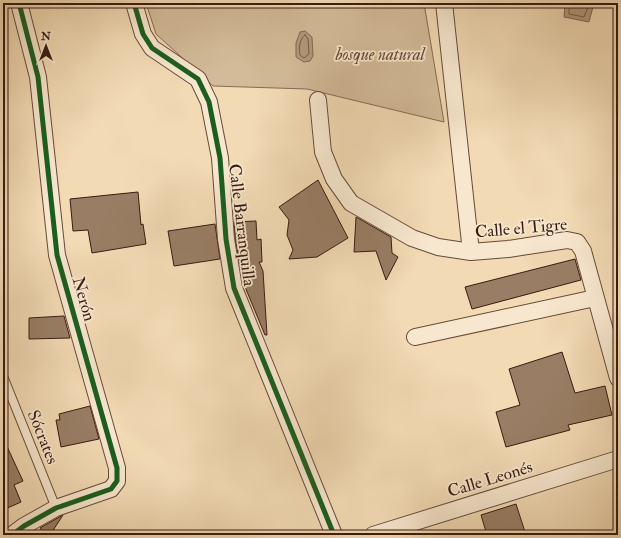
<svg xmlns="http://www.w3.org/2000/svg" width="621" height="538" font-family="'IM FELL Double Pica',serif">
<rect width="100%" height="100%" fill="#f2dab4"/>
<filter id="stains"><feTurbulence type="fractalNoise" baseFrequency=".005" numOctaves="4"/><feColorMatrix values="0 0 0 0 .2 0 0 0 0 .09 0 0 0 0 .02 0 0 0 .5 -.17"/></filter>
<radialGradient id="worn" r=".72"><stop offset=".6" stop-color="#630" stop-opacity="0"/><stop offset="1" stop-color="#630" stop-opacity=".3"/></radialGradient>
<!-- green -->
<path fill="#d3ba98" stroke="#866a54" d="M146,3H424L444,122L307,89L213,86L156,34Z"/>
<!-- water -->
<path fill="#b3997c" stroke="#826751" d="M565,3H594L589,22L564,17Z
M305,31L312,37L313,56L310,61L304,62L296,57V43L300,32Z"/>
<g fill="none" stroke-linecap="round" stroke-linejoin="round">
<!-- shore -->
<path stroke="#765a46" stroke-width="1" d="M569,3V14L584,17L590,3
M305,35L308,39L309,54L304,58L300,55C299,49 299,39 305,35Z"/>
</g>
<!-- building -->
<path fill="#997e65" stroke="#391b10" d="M318,180L348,238L317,257L289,259L293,250L287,235L289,220L279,207Z
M138,192L141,225L143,224L146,244L92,253L88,230L73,231L70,199Z
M356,217L391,237L392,253L398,257L386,280L376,251L354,252Z
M256,221L257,240L261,239L262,262H259L263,271L267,335H265L243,282L235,238L234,222Z
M215,224L220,259L174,266L168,231Z
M575,259L581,280L472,309L465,287Z
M64,316L70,338L29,339V318Z
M562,352L575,393L605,386L612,415L568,425L570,430L506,447L496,412L520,405L509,369Z
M90,406L99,439L61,447L56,420H60L59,414Z
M3,438L23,481L14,485L21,502L3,510Z
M516,504L526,535H487L481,515Z
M63,515L50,535H45L40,528Z"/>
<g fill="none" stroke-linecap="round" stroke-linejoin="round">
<!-- lane casing -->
<g stroke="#674b39" stroke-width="10">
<path id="lane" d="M3,376L56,508"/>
</g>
<!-- street casing -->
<g stroke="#674b39" stroke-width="18">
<path id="street" d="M134,3L143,34L152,48L198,79L209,102L220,158L226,239L234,288L334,535
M444,3L471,252
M318,100L323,152L334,179L351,203L412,238L438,247L471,252L508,249L567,240L577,242L583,251L618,378
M415,337L595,298
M12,535L24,526L56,508L111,489L117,481V468L57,255L38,77L19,3
M373,535L618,459"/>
</g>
<!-- lane -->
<use href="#lane" stroke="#f7e7ce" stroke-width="8"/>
<!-- street -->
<use href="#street" stroke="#f7e7ce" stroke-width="16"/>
<!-- cycleway casing -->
<g stroke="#f7e7ce" stroke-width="8">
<path id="cycleway" d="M134,3L143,34L152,48L198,79L209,102L220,158L226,239L234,288L334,535
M12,535L24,526L56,508L111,489L117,481V468L57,255L38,77L19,3"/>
</g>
<!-- cycleway -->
<use href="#cycleway" stroke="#1b5e20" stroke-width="5"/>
</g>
<g text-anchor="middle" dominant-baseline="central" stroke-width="3.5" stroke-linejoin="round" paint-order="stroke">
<!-- park labels -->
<g font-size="17" font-style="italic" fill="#674b39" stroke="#f7e7ce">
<text x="380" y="54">bosque natural</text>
</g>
<!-- street labels -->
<g font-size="17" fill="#391b10" stroke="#f7e7ce">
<text transform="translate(242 225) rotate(83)">Calle Barranquilla</text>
<text transform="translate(521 228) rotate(-5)">Calle el Tigre</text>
<text transform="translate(84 299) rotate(74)">Nerón</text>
<text transform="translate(43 437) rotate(68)">Sócrates</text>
<text transform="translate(490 479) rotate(-17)">Calle Leonés</text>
</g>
</g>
<!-- margin -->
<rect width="621" height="538" fill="none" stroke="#f2dab4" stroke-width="16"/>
<rect x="4" y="4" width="613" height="530" fill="none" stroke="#391b10" stroke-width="2"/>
<rect x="8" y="8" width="605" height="522" fill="none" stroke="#391b10"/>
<!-- north arrow -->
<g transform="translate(46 46)" stroke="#f7e7ce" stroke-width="3" paint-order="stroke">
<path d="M0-3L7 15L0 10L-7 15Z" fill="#391b10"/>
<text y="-6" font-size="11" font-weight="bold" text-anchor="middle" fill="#391b10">N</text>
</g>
<rect width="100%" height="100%" filter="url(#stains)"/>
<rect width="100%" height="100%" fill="url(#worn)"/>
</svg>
